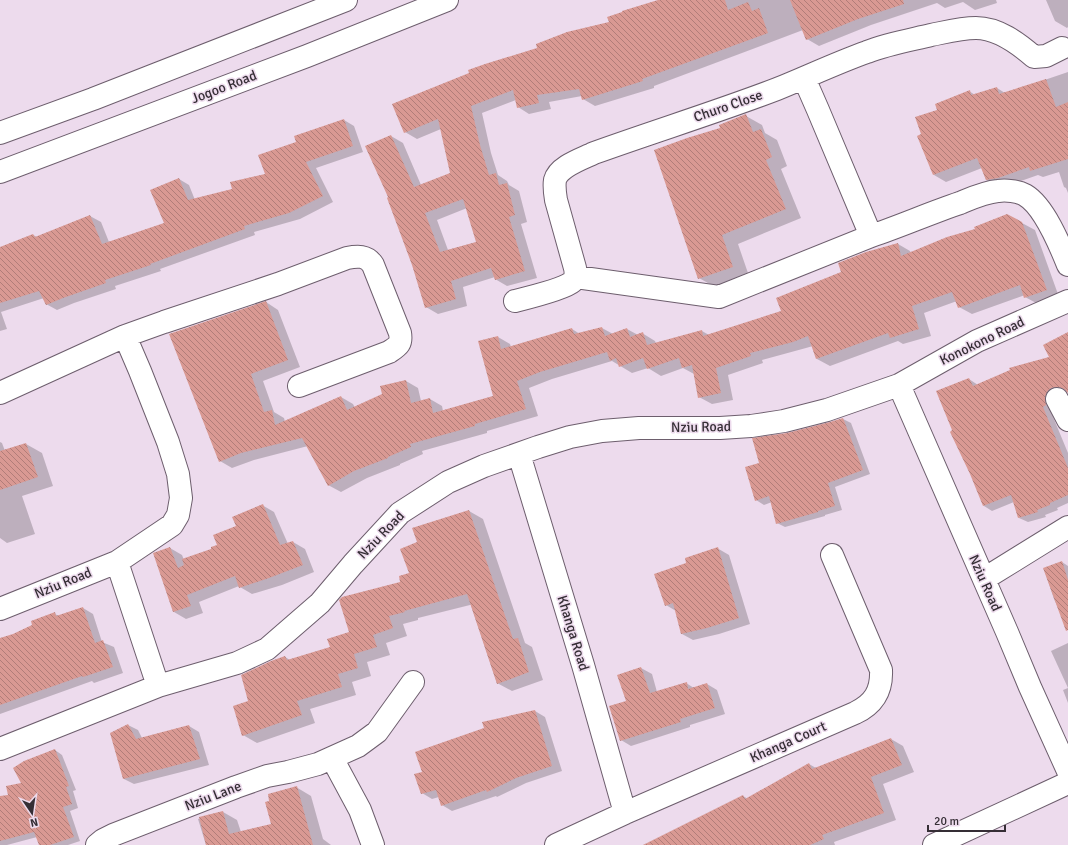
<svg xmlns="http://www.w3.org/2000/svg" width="1068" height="845" font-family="Signika,sans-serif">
<defs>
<pattern id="building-back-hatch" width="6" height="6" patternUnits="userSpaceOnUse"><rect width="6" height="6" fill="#d99993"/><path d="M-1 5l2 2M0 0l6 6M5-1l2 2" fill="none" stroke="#b17d79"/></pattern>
</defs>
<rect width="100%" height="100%" fill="#eddbed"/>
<!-- shadow -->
<path fill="#0003" fill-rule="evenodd" d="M662,0H996L997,3L975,10L963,2L945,8L937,3L871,25L819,46L807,39L803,30L654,86V88L595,106L583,99L582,96L549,102L551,109L529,114L518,107L516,100L482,113L491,153L498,175L507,181L509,185L519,191L527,222L521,224L537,278L507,286L495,279V277L463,287L467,306L438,314L426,307L413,265L389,198L391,136L403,143L421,185L452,174L441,129L417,139L405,132L539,48L610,22ZM467,208L477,242L448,250L437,220Z
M1046,0H1068V27L1067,28L1055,21Z
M1068,72V193L1066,188L1064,187L1059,172L1043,177L1038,175L1010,185L999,187L986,180L982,168L946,182L934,175L918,137L922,135L938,111L969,91L975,95L997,88L1005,93L1024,87Z
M746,116L762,125L765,133L777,140L787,166L781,169L801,218L738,244L749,276L715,287L699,278L721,129Z
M344,120L354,126L363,152L316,168L333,202L300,219L254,232L255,235L160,269L161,271L115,286L116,289L74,303L57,310L46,304L44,298L1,312L7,329L0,331V248L33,235L37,237L90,216L101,222L109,242L165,224L179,179L189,185L195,200L233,190L267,175L297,142Z
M1022,223L1035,230L1059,297L1038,304L1025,297V295L972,314L959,307L957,301L924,313L931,336L903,344L898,341L830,366L817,359L813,346L806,348L762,360L763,363L728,375L733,400L712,404L699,397L694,374L683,368L661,376L648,368L632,373L612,361L552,379L529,388L538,416L487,431V433L422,451L423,454L400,464V465L367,478L341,492L328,485L308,446L254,460L232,468L220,461L266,302L278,310L300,367L263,381L274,412L284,418L285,422L341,397L353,404L355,408L384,395L406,381L418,388L421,401L430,399L442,406L443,411L494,396L498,337L510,344L511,347L572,329L580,334L602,328L613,334L627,329L638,335L642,333L655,341L656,344L702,331L709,335L783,312L842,272L898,244L910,251L911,253Z
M1068,334V392L1067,391L1060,393L1054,410L1051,412L1068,453V503L1057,508L1058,510L1045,515L1046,517L1028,522L1019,518L1014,502L992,511L984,506L954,431L969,379L978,385L1050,357Z
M843,419L851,423L870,474L835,487L842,510L825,515V516L785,527L777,523L772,502L764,505L756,500L761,463L787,434Z
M0,442L2,443L5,451L26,444L42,453L53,486L22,496L35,534L7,543L0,538Z
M262,505L274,512L288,544L293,542L305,549L314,572L282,585L252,594L240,587L239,586L199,602L203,613L186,619L174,612L154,553L170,548L182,555L184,560L212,549L218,546L238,527Z
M469,511L483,519L525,643L532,647L543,680L512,691L497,683L471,605H470L418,618V620L403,624L407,636L386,643L390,655L367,662L371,676L352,682L356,695L310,709L315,723L257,743L243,735L250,701L285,657L290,660L331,648L351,633L410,574L418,543Z
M717,548L729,555L750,624L719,634L693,640L682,634L676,611L666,605L687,564Z
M1062,562L1068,566V629L1054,599L1044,569Z
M83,608L93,614L102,642L114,647L123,673L94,683L92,681L0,714V641L34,626L55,614L59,616Z
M1068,643V703L1063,690L1068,688L1051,651Z
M641,668L652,674L657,692L686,683L694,688L707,684L717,690L725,714L690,725V727L631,746L621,740L627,701Z
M535,711L545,717L562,771L526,783L497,797L496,796L452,811L442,805L439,797L432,799L422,793L423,773Z
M128,725L138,730L142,738L189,726L199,732L209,765L134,784L124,779Z
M891,739L903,746L914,772L883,784L896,820L834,842L835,845H643L654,841L743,796L748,799L809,764L816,768Z
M55,750L62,755L76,790L73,791L78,808L70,811L80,841L68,845H40L37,837L7,845H0V797L10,795Z
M296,787L311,796L323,839L331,845H206L198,819L223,812L237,820L241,832L272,825Z"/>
<!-- building -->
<path fill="url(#building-back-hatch)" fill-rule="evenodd" d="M658,0H725L728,10L748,2L752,11L759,8L768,33L642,79L643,81L582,100L579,89L537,95L539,103L517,108L513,90L471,106L480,145L489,175L496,173L499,185L507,183L515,215L509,217L525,271L495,280L491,268L451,281L456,299L425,308L412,265L387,198L388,197L365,146L391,135L414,187L450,173L438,119L404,133L392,104L469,73L468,70L485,64L537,48L536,44L567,32L609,22L607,17L622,12V11ZM463,199L476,242L440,252L425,213Z
M790,0H903L904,4L858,19L806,40Z
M1046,79L1056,107L1068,102V159L1030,171L1029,167L998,178L986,180L977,158L933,175L917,136L921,134L915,117L937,110L935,104L970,90L971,95L997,87L999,94Z
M746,114L753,132L761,129L772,157L766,160L786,209L722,235L733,267L698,279L654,150L687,138L720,128L719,125Z
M344,119L353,146L306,162L323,196L289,213L244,226L245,229L150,264L151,265L105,280L106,283L63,298L46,305L39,291L0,303V247L33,234L35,237L90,215L102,244L164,223L150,190L179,178L188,200L232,189L230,182L265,174L258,155L296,142L294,136Z
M1007,214L1022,222L1047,290L1024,298L1020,285L958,308L952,292L912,306L919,329L890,338L888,333L816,359L808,336L793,342L750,353L751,356L716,368L721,393L698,398L692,365L682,368L679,358L647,369L643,358L619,367L616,358L610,361L607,352L540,372L517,381L526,409L475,424V426L410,444L411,447L388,457V458L354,471L328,486L302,438L241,453L219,462L169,334L266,301L288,360L251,374L264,412L272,410L275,425L341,396L347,410L382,394L380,386L406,380L411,403L430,398L433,413L493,396L478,341L498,336L501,349L572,328L574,334L602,327L605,336L627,328L630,337L643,332L647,345L702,330L703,336L781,311L776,298L841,272L838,263L866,252L898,243L901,256L947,237L975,229L974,227Z
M1068,332V393L1064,389L1058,387L1051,388L1047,392L1045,398L1046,405L1043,407L1068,468V495L1050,503V505L1037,510L1038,512L1018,518L1011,495L983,506L970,474L950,432L952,430L936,391L969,378L973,386L1010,370L1009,368L1049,357L1043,345Z
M843,418L863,470L828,483L835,506L818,511V512L776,524L769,496L755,501L745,467L759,463L752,438L787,433L830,422Z
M26,443L38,477L0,490V451Z
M263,504L280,545L293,541L303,565L269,578L239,588L235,576L187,595L191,606L173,612L153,553L170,547L178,568L184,565L182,559L211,549V547L217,545L213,535L236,526L232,517Z
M469,510L513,639L518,638L529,672L497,684L467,594L404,611L405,612L389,616L393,628L373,635L377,647L354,654L358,668L338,674L342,687L297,701L302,715L242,736L233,706L248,701L241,675L271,661L285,656L287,660L330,647L327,639L349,632L339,600L342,597L400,582L399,576L409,573L400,549L417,542L412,528Z
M718,547L739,618L707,628L681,634L673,603L665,606L654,574L686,563L685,558Z
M1062,561L1068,580V630L1066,631L1043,568Z
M83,607L95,643L103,640L113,667L83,677L82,676L0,705V638L13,634L32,625L31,621L55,612L56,616Z
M641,667L650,693L687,682L688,689L707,683L715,708L680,719L681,722L620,741L609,706L626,701L617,675Z
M535,710L552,766L516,778L487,792L486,790L441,806L436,790L421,794L414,774L422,772L415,752L484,728L482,722Z
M128,724L136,739L189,725L200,759L123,779L110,733Z
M891,738L902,765L871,777L884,813L822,835L824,839L810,845H643L743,795L745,799L809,763L812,769Z
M55,749L69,786L66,787L72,804L63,807L74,837L50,845H39L34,832L0,841V796L8,795L6,786L21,783L13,768L24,761Z
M297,786L313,845H206L199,817L223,811L229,834L271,824L265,802L269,801L268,794Z"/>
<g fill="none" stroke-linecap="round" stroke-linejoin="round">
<!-- minor casing -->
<g stroke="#6d5e6d" stroke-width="24">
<path id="minor" d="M804,78L818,110L871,236C901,226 930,213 960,203C972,198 985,192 998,191C1006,190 1018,191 1025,195C1044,206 1060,245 1068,265
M576,277L719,297L871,236
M515,301C527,298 564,289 572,282C576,278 576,273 575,268L556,200C555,194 554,186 555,180C559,166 582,159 594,153C655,131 717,112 777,89C807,77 836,63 867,52C887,44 910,40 931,35C946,32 961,28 976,28C998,28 1018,43 1034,57L1046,56L1062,48
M899,385L1007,632L1030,687L1068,771
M0,393L125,336L164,322L278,284L347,258C357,256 367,255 373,265L400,333C402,344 398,346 389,352L299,386
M1057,399L1068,420
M519,454L583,665L625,813
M117,562L158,686
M984,579L1068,527
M0,609L117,562L172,525L178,515L181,498L178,474L168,442L140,371L125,336
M0,749L158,686L237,663L267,649L320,603L353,564L400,513L448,482L484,466L538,447L570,437L602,431L639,428H720L751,426L784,421L827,410L899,385L977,341L1068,301
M332,758L360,810L373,845
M97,845L103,840L113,835L236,787L267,776L288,772L318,764L358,746L377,732L413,682
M556,845L625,813L855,713C874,704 882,691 881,670L832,555"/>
</g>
<!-- secondary casing -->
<g stroke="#6d5e6d" stroke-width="24">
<path id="secondary" d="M0,133L93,99L346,0
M0,172L307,56L447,0
M934,845L1068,783"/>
</g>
<!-- minor -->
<use href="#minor" stroke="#fff" stroke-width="22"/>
<!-- secondary -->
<use href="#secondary" stroke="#fff" stroke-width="22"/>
</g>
<g text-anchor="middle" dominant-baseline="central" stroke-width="3" stroke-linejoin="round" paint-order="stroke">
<!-- street labels -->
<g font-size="14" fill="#352e35" stroke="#eddbed">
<text transform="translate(224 87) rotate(-21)">Jogoo Road</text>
<text transform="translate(728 106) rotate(-19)">Churo Close</text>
<text transform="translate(982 341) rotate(-26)">Konokono Road</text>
<text transform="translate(701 427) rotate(-1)">Nziu Road</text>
<text transform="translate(381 535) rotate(-46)">Nziu Road</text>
<text transform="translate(63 583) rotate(-22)">Nziu Road</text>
<text transform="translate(985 583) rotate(66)">Nziu Road</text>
<text transform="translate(573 633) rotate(73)">Khanga Road</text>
<text transform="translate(788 742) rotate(-24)">Khanga Court</text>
<text transform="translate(213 796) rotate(-21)">Nziu Lane</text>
</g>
</g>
<!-- north arrow -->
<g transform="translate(32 813) rotate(167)" stroke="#eddbed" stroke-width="3" paint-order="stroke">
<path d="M0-3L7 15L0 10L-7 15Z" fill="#352e35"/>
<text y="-6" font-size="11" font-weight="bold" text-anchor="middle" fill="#352e35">N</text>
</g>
<!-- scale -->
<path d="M928 825v6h77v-6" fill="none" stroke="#352e35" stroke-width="2"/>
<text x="934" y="825" font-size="12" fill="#352e35" stroke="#eddbed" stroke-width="3" paint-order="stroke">20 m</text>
</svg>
